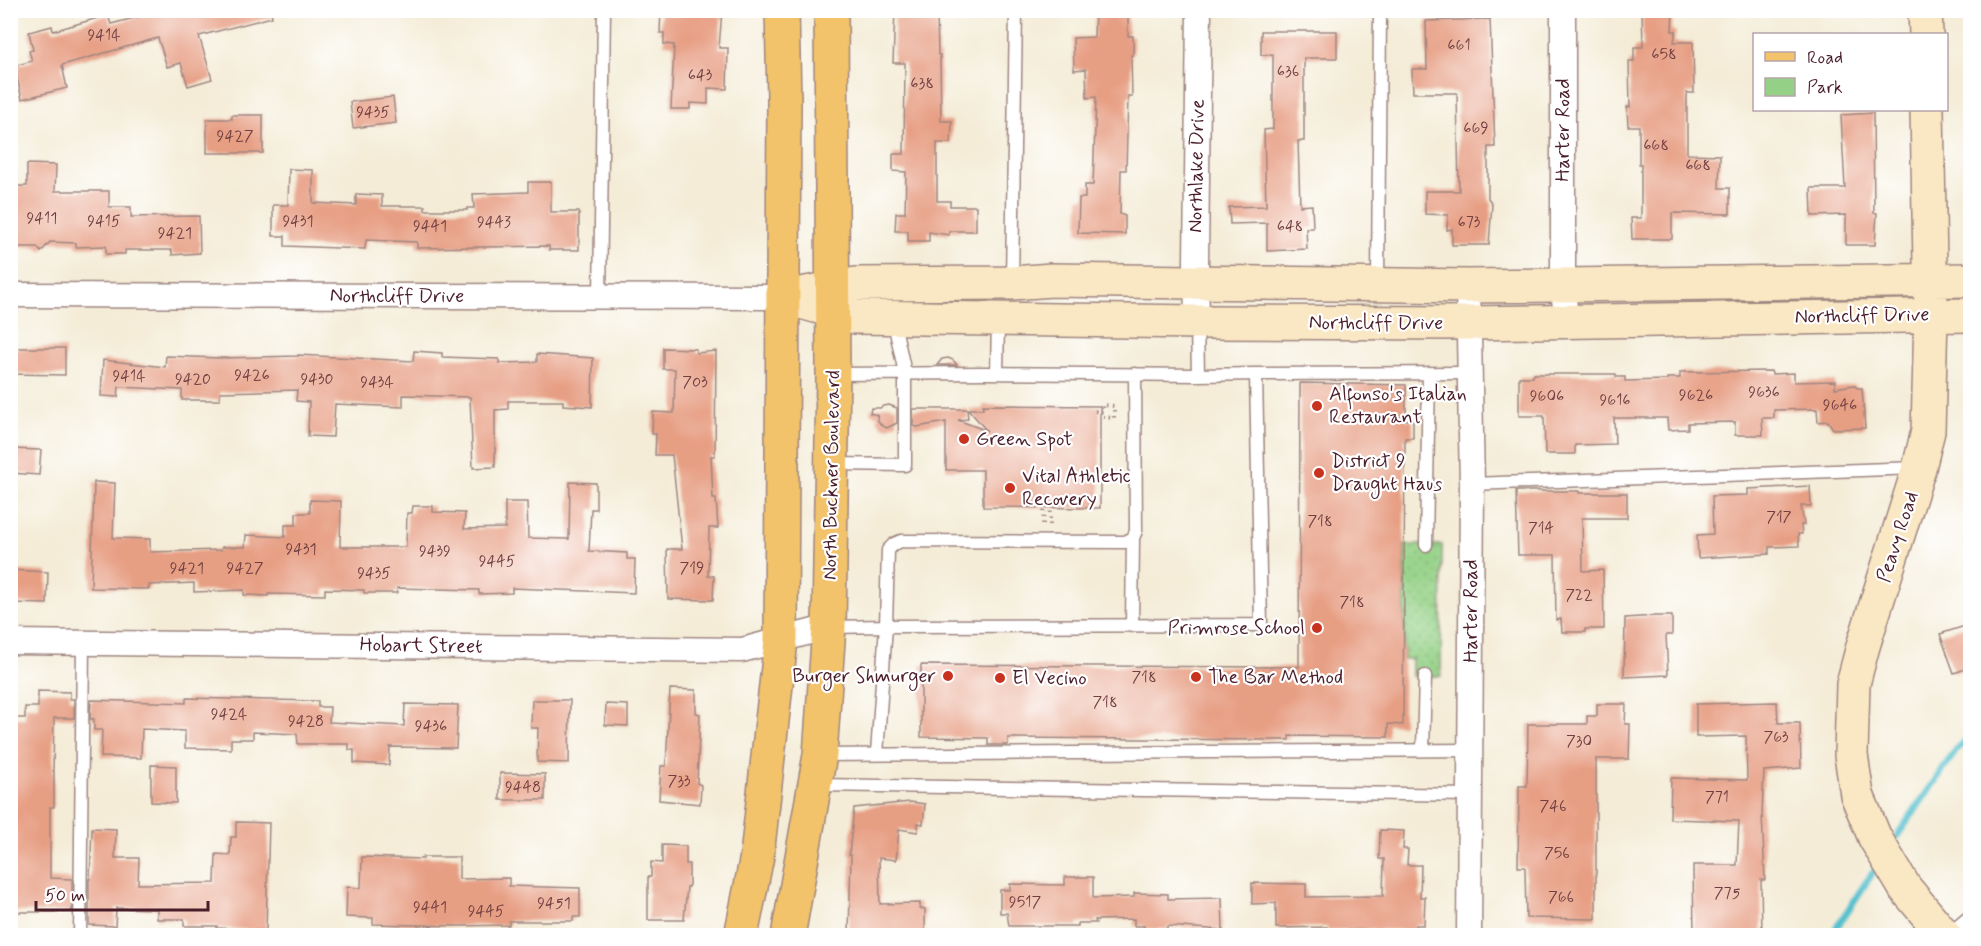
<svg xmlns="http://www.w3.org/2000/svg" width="1981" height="946" font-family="Mynerve,sans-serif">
<defs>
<pattern id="green-dots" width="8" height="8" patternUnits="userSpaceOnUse" patternTransform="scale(1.5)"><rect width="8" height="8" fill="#94d186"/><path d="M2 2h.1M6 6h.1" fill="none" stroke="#81b374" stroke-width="1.8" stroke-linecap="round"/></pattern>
</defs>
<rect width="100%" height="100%" fill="#fff"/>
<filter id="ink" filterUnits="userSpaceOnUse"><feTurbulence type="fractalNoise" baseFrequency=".0167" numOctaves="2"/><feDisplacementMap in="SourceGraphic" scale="12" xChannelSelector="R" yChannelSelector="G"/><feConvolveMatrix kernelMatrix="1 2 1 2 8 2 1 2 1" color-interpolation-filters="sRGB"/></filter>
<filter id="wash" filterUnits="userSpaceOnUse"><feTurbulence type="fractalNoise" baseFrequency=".008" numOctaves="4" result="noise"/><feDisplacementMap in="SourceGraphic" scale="24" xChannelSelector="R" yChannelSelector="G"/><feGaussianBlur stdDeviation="1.35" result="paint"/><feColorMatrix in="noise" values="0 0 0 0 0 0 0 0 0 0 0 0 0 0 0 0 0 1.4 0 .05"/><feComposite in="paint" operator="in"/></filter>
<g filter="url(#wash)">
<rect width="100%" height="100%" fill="#f4ecd7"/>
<!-- green -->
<path fill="url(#green-dots)" stroke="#6f7858" stroke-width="1.5" d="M1405,545H1442L1441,676H1412V659H1404Z"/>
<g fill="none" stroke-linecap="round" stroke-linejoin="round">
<!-- stream -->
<path stroke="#55c1cf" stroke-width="7" d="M1897,836L1957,749L1970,737
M1831,936L1873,872"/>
</g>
<g id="blocks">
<!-- building -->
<path fill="#e79f84" d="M164,10H271L272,17L199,36L212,79L188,86L181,63L167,67L158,38L62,65L67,88L22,99L14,66L32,61L29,51L33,50L29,32L52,26L53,31L108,15L111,24Z
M661,10H722L719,48H728L727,89L708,88V104L690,103V109H671L674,45L664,44V33H660Z
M895,10H937L938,55H940L941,121H952L951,143H937V201H950V206H976V231H949V235L929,232V241H908V231H895L896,213H905L906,172L893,171V154H904L905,63H893Z
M1095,10H1128V36H1133V55H1131L1132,96H1128L1126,170H1121L1120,214L1125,216V234L1078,233L1079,198H1085V185H1093L1096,97L1087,98L1086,69L1074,70L1073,38L1094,37Z
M1642,10H1673L1672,31H1676L1674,42H1693L1694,93H1687V154L1720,155L1719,188H1730V214L1672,213V239H1632L1631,218H1641V164H1639V126H1628L1627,107H1630L1629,61H1634V47H1643Z
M1490,19L1495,147H1488V198L1492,204L1489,245H1452V229L1447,230L1448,215L1425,214V191H1459L1457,93H1413L1412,69H1427L1426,21Z
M1261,31H1337V58H1304V141H1298L1300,206L1312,205L1313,228H1306L1307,249L1267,251V223L1230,224L1229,207L1266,206L1264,130L1273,129V54L1261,55Z
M393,97L396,123L353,128L350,102Z
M1873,113L1874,213H1877L1875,245H1846V215L1812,216L1811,188H1845L1841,115Z
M232,115H263V153H207V119H232Z
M27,164L56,165L55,191H109V207H131V217L199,216L200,253L172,255V250H125V254H106V246L76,247V243L50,242L41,252L37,247H14L15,186H27Z
M289,169L313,170V203L356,205V194L382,195V206H425V210H467V208H474L473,194L528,192V182H551V212H579V250H549V246L417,248V242L366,240L365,249L285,246V236H273V205H288Z
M10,348H65V375L10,374Z
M663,348L696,349V353L716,351L715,456H711L713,499H716L718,528H709L708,576H714L713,600L668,599L667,549H682L672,455H655L656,434H652L653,412L674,413L675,369H663Z
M414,351L442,353V357L499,359V363L537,362V354L593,358L592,407L563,405V401H508V409L495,410V467L473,468L470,397L403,395V407L335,404L333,437L308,436L309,402L296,401L297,390L220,392V400H182V390L119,387L118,397L101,396L103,360L165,367L166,356L220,358L298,356V355L413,361Z
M948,358L953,360L957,365H937L942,359Z
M1771,371L1772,374L1794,373V382L1835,381V388L1854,385L1857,388H1862L1865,428L1833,429L1828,421L1818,422L1817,409L1774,410V418H1762L1763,435H1735V422L1688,423V429L1668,430L1667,418H1614L1615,444L1575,445V454H1545L1544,416H1519V377H1533L1534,374H1616V377H1625V381L1667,380V378H1680V372Z
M1300,383L1406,385V420H1413V438H1405L1403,725L1388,724V737L1289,736V740L1008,738V745H988V738L921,737V665L1299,667Z
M889,405L897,408V423L887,428L882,426L878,421L877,415L870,413L871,408H880L883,406Z
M983,405L1100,406V508L983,507V470H946V422L917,427L913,426V409H967L968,419L958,420L987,431L968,409H983Z
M10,449L41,450L39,475L10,473Z
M94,482L115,483L113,538L150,539V552L221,550L222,547H245L246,535L285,537V525H296V513H310V500L341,501L340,547H406L407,513H412L413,506H433V512L465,513L464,529L505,528V502H527L528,538L569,539L570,482L596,483V509H591L589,551L627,553V559H635L634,593L512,588V593L479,594V590L397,588V593H364V590L325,589V595L268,594V596L244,595V590L194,592V583L149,585V589L91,588Z
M1810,486L1811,506H1801L1804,525H1801L1802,534H1798L1799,546L1769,547V554L1698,558L1697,535L1713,534L1712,496L1748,495V489Z
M1516,491H1579V493H1627V518H1582L1583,571L1603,570L1604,629H1585V632H1562L1561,619L1556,620L1555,555H1518Z
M10,570L48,572L47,604L10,603Z
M1655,616H1672V635H1666L1668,675L1624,677L1625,618Z
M1971,624V667L1954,673L1940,634Z
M670,689L696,690V713L700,714L697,783L701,785L700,804L659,800L661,766H666Z
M38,691L70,692V699H74V718H54L53,771H54V807H50V878L72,879V912H10V718H25V707H38Z
M186,698L318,701V707H330L329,722L404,726L405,704L458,705L456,748L390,747L389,765L354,763V750H349V744H298L297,734L253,732V739H231V749L185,748V731L142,729L141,758L101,757L102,730H94V719H90L91,700L186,703Z
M532,700H570L569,763L537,762L538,728H531Z
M1777,702L1778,723H1800L1801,768L1764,771L1762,814L1765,880H1761L1762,936H1694L1693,865H1737L1739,821L1670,819L1671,778L1747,780L1746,736L1696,737V704Z
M606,704L628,705V726L605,725Z
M1597,704H1626L1625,724H1630L1629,759H1596V919L1526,918L1525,867H1518L1519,786H1527L1528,724H1587V716H1597Z
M151,765L176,766V803L151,802Z
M500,773L545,774V800H500Z
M910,802L925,804L923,824L918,823V832L899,829L896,860L879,858L880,904L920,903V909H925V933L849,934L851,855H849L854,808Z
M236,822L269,823L266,931L217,928V926H184V919H157V909L116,908L115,926L89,925V879H90L92,828L116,829L115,858H139L138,884L215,883L216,854L230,855L231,837H236Z
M1380,830L1404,831L1403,849H1408L1407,865H1421L1420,897H1425L1424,925H1416V930H1327V927L1276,928V903L1252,904V883L1306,884V897L1383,896L1384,859H1379Z
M662,845L686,846V864H689V887H687L684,920H648V877H651V862L662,863Z
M362,857L423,859V857H459V879L509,878V886L580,888V917H573V921H509V925L458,926L373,924V918L346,917L347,887L361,888Z
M1065,877H1093V898L1134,897V893L1168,894V899L1222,898L1223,930L1167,926V929H1144V926H1134V919L1095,920L1096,923H1078V926H1009L1007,913H1000V890H1010V884L1065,885Z"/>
</g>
</g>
<g filter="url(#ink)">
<use href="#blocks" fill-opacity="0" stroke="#9f8681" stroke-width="1.5"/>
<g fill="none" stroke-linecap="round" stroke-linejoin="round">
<!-- lane casing -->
<g stroke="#9f8681" stroke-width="15">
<path id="lane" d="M1012,282L1016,10
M1378,284L1380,10
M600,297L604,10
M997,373L998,320
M834,374L985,373L1198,375
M1256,374L1469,373
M833,464L905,465V373L893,318
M1472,484L1917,468
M1426,545L1429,373
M1132,626L1133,538
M831,627L886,626L1261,625L1256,374L1198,375L1197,324
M1423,750L1425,676
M877,754L886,626L888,550L894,544L901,541L1125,542L1133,538L1136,531L1135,374
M821,755L1471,750
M817,785L1469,795
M80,936L83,643"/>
</g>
<!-- street casing -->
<g stroke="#9f8681" stroke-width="27">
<path id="street" d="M1563,10V284L1566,322
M1468,286L1472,484L1469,936
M10,295L783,297
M1197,322L1196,261L1199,10
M10,642L742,650L829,627
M1956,936L1970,924"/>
</g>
<!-- secondary casing -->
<g stroke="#9f8681" stroke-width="36">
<path id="secondary" d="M1925,10L1926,34
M1927,110L1931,315L1928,431L1919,468L1863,646L1853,684L1851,755L1857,795L1875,838L1905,888L1945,936
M806,293L856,284L1012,283L1052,280L1468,286L1970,280
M783,297L855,317L1197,322L1469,323L1970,315"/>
</g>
<!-- primary casing -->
<g stroke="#9f8681" stroke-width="36">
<path id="primary" d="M741,936L757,856L781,640L784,100L782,10
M788,936L820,755L829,627L833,374L831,10"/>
</g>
<!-- path -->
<path stroke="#9f8681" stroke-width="4" stroke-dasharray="1.5 4.5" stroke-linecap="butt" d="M1095,411L1103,412V405L1114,406V418L1103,417
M1043,524L1044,510
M1050,525V503"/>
<!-- lane -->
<use href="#lane" stroke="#fff" stroke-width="12"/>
<!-- street -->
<use href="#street" stroke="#fff" stroke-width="24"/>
<!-- secondary -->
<use href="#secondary" stroke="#fae7c3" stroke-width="33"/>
<!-- primary -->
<use href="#primary" stroke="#f2c36a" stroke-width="33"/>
</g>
</g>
<!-- markers -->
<g fill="#c8321e" stroke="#fff" stroke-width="2">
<circle cx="1317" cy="406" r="6"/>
<circle cx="964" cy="439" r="6"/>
<circle cx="1319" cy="473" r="6"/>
<circle cx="1010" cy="488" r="6"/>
<circle cx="1317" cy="628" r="6"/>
<circle cx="948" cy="676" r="6"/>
<circle cx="1196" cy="677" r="6"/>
<circle cx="1000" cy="678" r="6"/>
</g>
<g text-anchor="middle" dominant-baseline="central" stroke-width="4.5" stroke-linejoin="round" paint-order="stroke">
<!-- number labels -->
<g font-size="16" fill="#713f41">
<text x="104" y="35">9414</text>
<text x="1459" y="45">661</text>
<text x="1664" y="54">658</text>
<text x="1288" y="71">636</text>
<text x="700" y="75">643</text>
<text x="922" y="83">638</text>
<text x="373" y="112">9435</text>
<text x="1476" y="128">669</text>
<text x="235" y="136">9427</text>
<text x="1656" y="145">668</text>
<text x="1698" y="165">668</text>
<text x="42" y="218">9411</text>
<text x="104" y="221">9415</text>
<text x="298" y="221">9431</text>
<text x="494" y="222">9443</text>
<text x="1469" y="222">673</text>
<text x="430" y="226">9441</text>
<text x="1290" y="226">648</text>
<text x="175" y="233">9421</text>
<text x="252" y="375">9426</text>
<text x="129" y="376">9414</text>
<text x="193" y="379">9420</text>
<text x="317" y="379">9430</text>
<text x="377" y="382">9434</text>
<text x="695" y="382">703</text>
<text x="1764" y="392">9636</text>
<text x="1696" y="395">9626</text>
<text x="1547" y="396">9606</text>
<text x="1615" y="400">9616</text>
<text x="1840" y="405">9646</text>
<text x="1779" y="517">717</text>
<text x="1320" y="521">718</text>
<text x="1541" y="528">714</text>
<text x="301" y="549">9431</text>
<text x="435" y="551">9439</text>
<text x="497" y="561">9445</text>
<text x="187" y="568">9421</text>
<text x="245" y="568">9427</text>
<text x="692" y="568">719</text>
<text x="374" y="573">9435</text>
<text x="1579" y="595">722</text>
<text x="1352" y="602">718</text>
<text x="1144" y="677">718</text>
<text x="1105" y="702">718</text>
<text x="229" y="714">9424</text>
<text x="306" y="721">9428</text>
<text x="431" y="726">9436</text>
<text x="1776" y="737">763</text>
<text x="1579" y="741">730</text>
<text x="679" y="781">733</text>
<text x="523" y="787">9448</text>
<text x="1717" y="797">771</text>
<text x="1553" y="806">746</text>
<text x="1557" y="853">756</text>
<text x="1727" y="893">775</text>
<text x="1561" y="897">766</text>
<text x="1025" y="902">9517</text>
<text x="554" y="903">9451</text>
<text x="430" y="907">9441</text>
<text x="486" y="911">9445</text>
</g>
<!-- street labels -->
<g font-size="20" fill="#4a1f2b" stroke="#fff">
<text transform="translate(1563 130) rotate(-90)">Harter Road</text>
<text transform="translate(1197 166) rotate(-89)">Northlake Drive</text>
<text x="397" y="296">Northcliff Drive</text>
<text transform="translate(1862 316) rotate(-1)">Northcliff Drive</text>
<text x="1376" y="323">Northcliff Drive</text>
<text transform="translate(832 475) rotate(-89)">North Buckner Boulevard</text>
<text transform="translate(1898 537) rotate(-72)">Peavy Road</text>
<text transform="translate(1471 611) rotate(-90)">Harter Road</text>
<text transform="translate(421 646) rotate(1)">Hobart Street</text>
</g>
<!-- poi labels -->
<g font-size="20" fill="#4a1f2b" stroke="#fff" text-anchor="start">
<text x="1329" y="394">Alfonso's Italian<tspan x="1329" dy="23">Restaurant</tspan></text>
<text x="976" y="439">Green Spot</text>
<text x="1331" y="461">District 9<tspan x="1331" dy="23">Draught Haus</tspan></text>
<text x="1022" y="476">Vital Athletic<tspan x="1022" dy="23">Recovery</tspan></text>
<text x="1305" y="628" text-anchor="end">Primrose School</text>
<text x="936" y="676" text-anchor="end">Burger Shmurger</text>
<text x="1208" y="677">The Bar Method</text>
<text x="1012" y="678">El Vecino</text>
</g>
</g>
<!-- margin -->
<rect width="1981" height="946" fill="none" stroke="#fff" stroke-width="36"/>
<!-- legend -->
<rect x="1753" y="33" width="195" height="78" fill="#ffffff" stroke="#b7a5aa" stroke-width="1.5"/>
<rect x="1765" y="52" width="30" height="9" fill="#f2c36a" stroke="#b7a5aa" stroke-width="1.5"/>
<text x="1807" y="63" font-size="18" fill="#4a1f2b">Road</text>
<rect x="1765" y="78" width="30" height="18" fill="#94d186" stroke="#b7a5aa" stroke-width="1.5"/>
<text x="1807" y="93" font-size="18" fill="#4a1f2b">Park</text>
<!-- scale -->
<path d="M36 901v9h172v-9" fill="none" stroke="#4a1f2b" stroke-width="3"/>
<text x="45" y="901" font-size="18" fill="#4a1f2b" stroke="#ffffff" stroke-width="4.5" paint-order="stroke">50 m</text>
</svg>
